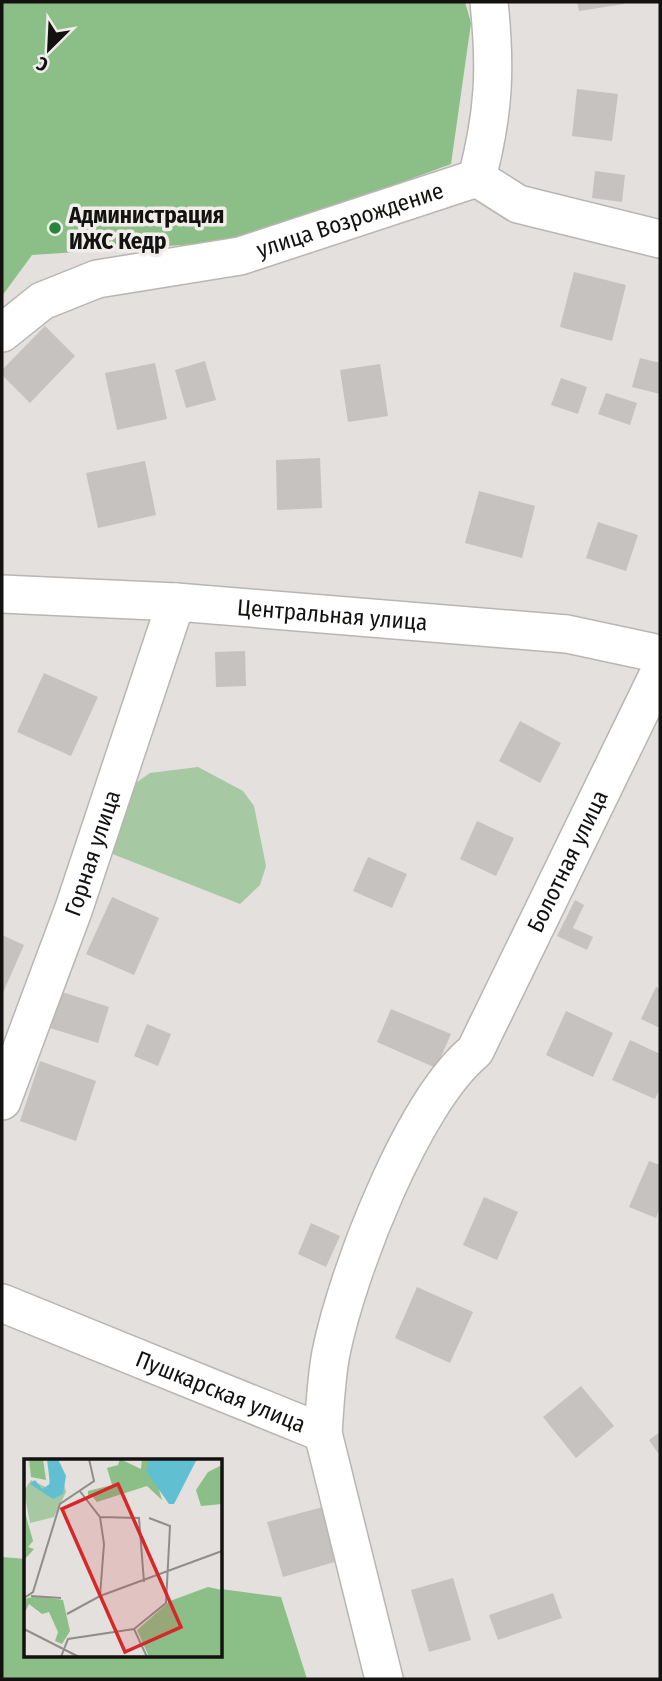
<svg xmlns="http://www.w3.org/2000/svg" width="662" height="1681" font-family="'Fira Sans Condensed',sans-serif">
<rect width="100%" height="100%" fill="#e3e0dd"/>
<!-- green -->
<path fill="#a6c8a2" d="M198,767L243,791L254,806L266,866L260,885L240,904L110,853L130,787L150,773Z"/>
<!-- forest -->
<path fill="#8cbe87" d="M2,2H465L471,23L451,164L242,241L32,255L2,296Z
M2,1557L26,1559V1655H220L221,1589L281,1597L307,1679H2Z"/>
<!-- building -->
<path fill="#c5c2bf" d="M577,2H624V4L579,11Z
M577,89L618,94L612,141L572,136Z
M595,171L625,175L622,202L592,198Z
M574,272L626,285L612,341L560,327Z
M45,326L75,356L30,403L2,375V370Z
M640,358L660,363V394L632,387Z
M205,361L216,400L186,408L175,370Z
M155,363L167,419L117,430L105,373Z
M380,364L388,416L348,422L340,370Z
M561,378L587,387L578,414L551,405Z
M606,393L637,403L630,425L598,414Z
M320,458L322,508L277,510L276,460Z
M145,461L156,515L98,528L86,473Z
M479,491L535,506L522,558L465,543Z
M598,522L638,535L626,571L586,558Z
M245,651L246,686L216,687L215,652Z
M44,673L98,697L71,756L17,732Z
M520,721L561,743L540,783L499,761Z
M477,821L514,838L496,876L460,859Z
M368,857L407,874L392,908L353,891Z
M112,897L159,918L134,975L86,954Z
M575,900L584,905L573,928L593,937L587,950L557,936Z
M2,935L24,945L2,995Z
M656,987L660,989V1028L641,1019Z
M62,992L109,1007L98,1043L50,1028Z
M391,1009L451,1034L436,1068L377,1042Z
M566,1011L613,1033L593,1077L546,1055Z
M147,1024L171,1034L158,1066L134,1056Z
M630,1040L660,1054V1088L655,1099L612,1080Z
M40,1061L96,1081L76,1141L20,1121Z
M649,1161L660,1165V1206L656,1218L629,1207Z
M484,1197L518,1212L497,1260L463,1245Z
M311,1223L340,1236L326,1267L298,1254Z
M417,1287L473,1312L450,1363L395,1338Z
M581,1386L614,1426L576,1458L543,1417Z
M660,1432V1456L649,1440Z
M323,1507L338,1561L283,1577L267,1522Z
M453,1578L471,1640L429,1652L411,1590Z
M553,1593L562,1618L498,1640L489,1615Z"/>
<g fill="none" stroke-linecap="round" stroke-linejoin="round">
<!-- minor casing -->
<g stroke="#b9b5b3" stroke-width="40">
<g id="minor">
<path d="M477,178C494,112 496,69 489,2"/>
<path id="s1" d="M2,333L42,301L97,279L240,256L477,178L518,204L660,239"/>
<path id="s2" d="M2,594L176,602L567,634L660,654"/>
<path id="s3" d="M2,1101L74,908L176,602"/>
<path id="s4" d="M2,1303L323,1433L384,1679"/>
<path id="s5" d="M323,1433C325,1407 326,1379 331,1353C347,1273 412,1103 475,1051L660,671"/>
</g>
</g>
<!-- minor -->
<use href="#minor" stroke="#fff" stroke-width="37"/>
</g>
<!-- markers -->
<circle fill="#24863a" stroke="#f0edea" stroke-width="2.5" cx="55" cy="228" r="7"/>
<g text-anchor="middle" dominant-baseline="central" stroke-width="7" stroke-linejoin="round" paint-order="stroke">
<!-- poi labels -->
<g font-size="23" font-weight="bold" fill="#131211" stroke="#f0edea" text-anchor="start">
<text x="69" y="215">Администрация<tspan x="69" dy="26">ИЖС Кедр</tspan></text>
</g>
<!-- street labels -->
<g font-size="23" fill="#131211" stroke="#f0edea">
<text stroke="none"><textPath href="#s1" startOffset="371">улица Возрождение</textPath></text>
<text stroke="none"><textPath href="#s2" startOffset="331">Центральная улица</textPath></text>
<text stroke="none"><textPath href="#s3" startOffset="264">Горная улица</textPath></text>
<text stroke="none"><textPath href="#s5" startOffset="630">Болотная улица</textPath></text>
<text stroke="none"><textPath href="#s4" startOffset="236">Пушкарская улица</textPath></text>
</g>
</g>
<!-- overview -->
<g transform="translate(24 1459)">
<rect width="198" height="198" fill="#e3e0dd"/>
<path d="M23,0H34L42,33L30,58L6,64L0,32L7,21L24,29L27,16Z" fill="#a6c8a2"/>
<path d="M5,0H19L22,21L7,18ZM96,0L117,10L118,0H126L138,41L123,27L73,43L67,36L64,39V32L88,26L83,9L94,6ZM198,6V45L177,47L172,31L184,13ZM0,50L9,82L4,88L10,90L0,101ZM184,128L198,131V198H125L113,171L146,142ZM13,137L39,141L46,172L38,185L31,182L34,173L25,153L18,155L5,145L0,155V140Z" fill="#8cbe87"/>
<path d="M23,0H34L42,17L39,35L29,40L6,25L11,21L18,30L26,25ZM126,0H173L150,45H145L122,12Z" fill="#60c0d1"/>
<path fill="none" stroke="#908e8b" stroke-width="2" d="M55,31L76,58L115,59L120,123M76,58L80,85L76,137M7,137L37,139M0,139L9,133L36,45L70,22L65,0M43,155L76,137L198,92M0,170L55,198M110,170L123,198M37,198L44,180L110,170L142,144L146,67L125,59"/>
<path fill="#d62828" fill-opacity="0.15" stroke="#d62828" stroke-width="3.5" d="M94,25L157,168L101,193L38,50Z"/>
<rect width="198" height="198" fill="none" stroke="#131211" stroke-width="3.5"/>
</g>
<!-- border -->
<rect width="662" height="1681" fill="none" stroke="#131211" stroke-width="7"/>
<!-- north arrow -->
<g transform="translate(49 49) rotate(204)" stroke="#f0edea" stroke-width="5" paint-order="stroke">
<path d="M0-5L12 26L0 18L-12 26Z" fill="#131211"/>
<text y="-10" font-size="19" font-weight="bold" text-anchor="middle" fill="#131211">С</text>
</g>
</svg>
